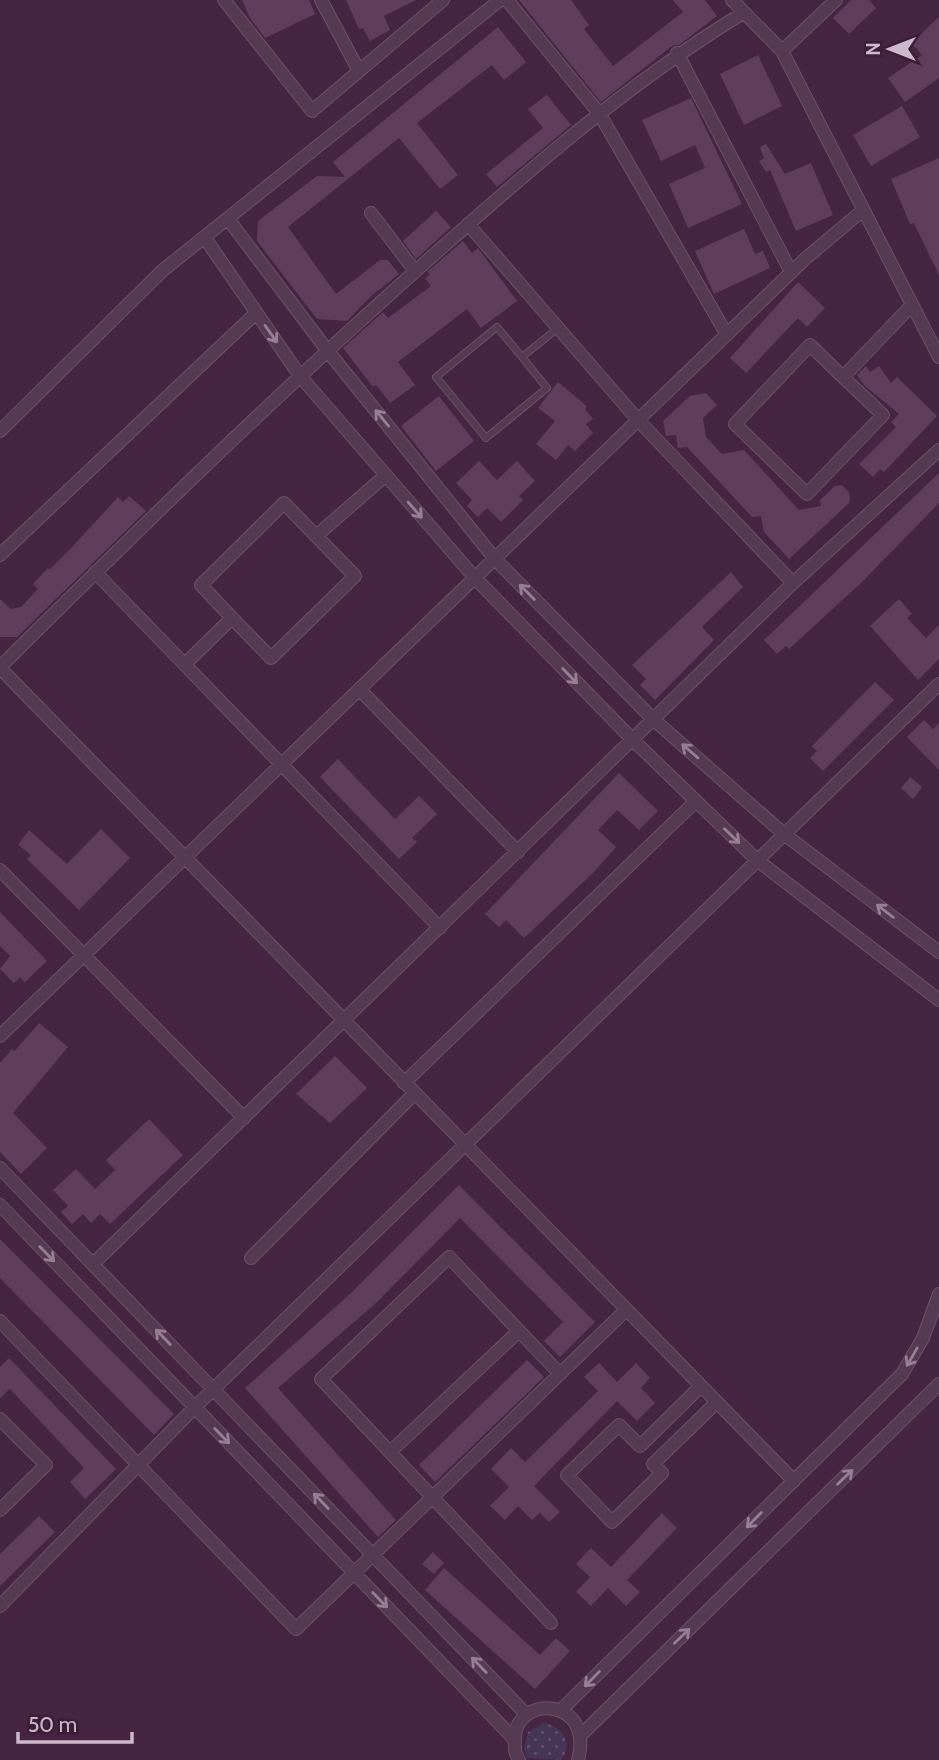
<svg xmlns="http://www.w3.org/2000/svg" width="939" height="1760" font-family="Cabin,sans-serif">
<defs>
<pattern id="grass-dots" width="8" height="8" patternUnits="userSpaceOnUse" patternTransform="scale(1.75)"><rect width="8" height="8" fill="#453657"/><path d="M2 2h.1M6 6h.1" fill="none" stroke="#5f516e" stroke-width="1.8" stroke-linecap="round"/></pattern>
</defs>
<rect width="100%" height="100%" fill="#462542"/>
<!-- grass -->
<path fill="url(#grass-dots)" d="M543,1723C563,1726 574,1743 561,1760L527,1758L524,1749L528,1732Z"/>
<!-- building -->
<path fill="#613d5d" d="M242,0H309L315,14L265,38L250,18Z
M346,0H416L384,16L390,30L370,41L363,28L359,29Z
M519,0H571L589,25L584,29L613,66L683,12L673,0H705L717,16L679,45L672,46L601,102Z
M851,0H869L876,8L849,34L833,18Z
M939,17V78L905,102L888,78L922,55L911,43Z
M498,27L526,62L504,80L492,65L417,123L458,175L440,189L399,138L288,227L336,294L380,260H388L399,274L371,296L347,321L317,319L257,241L258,221L317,176L345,177L333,162Z
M758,55L782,106L744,125L720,74Z
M547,95L571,125L497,187L486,174L543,128L528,109Z
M691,98L742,204L688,228L669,184L705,168L695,145L661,161L642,120Z
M902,106L920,137L871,166L853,135Z
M766,144L785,174L811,163L833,215L796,231L770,170L766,172L759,161L764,158L760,147Z
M939,158V275L914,223L910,224L891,179Z
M436,211L451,227L416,259L403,241Z
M744,229L755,254L763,251L770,268L714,294L695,251Z
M463,241L472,253L478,248L517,301L481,328L467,309L398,362L415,385L390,403L376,385L373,387L343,348L383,312L388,318L431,286L425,278L430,275L427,272Z
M798,282L825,308L807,327L798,318L746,373L730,358Z
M866,366L870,372L879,366L891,383L897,377L937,416L884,472L880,469L873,477L859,464L896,427L891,422L899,414L865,386L857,375Z
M558,382L587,406L585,409L593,419L586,424L593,433L575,451L568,445L556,460L536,444L555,421L538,408Z
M706,393L717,405L703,418L706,437L722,454L744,450L799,510L821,506L820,500L835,486L842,485L849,492L850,502L789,559L764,532L761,516L752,517L687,447L678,448L676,435L666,436L663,421L690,396Z
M439,396L474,441L436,471L401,426Z
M479,461L497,480L517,461L535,481L519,496L523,500L501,522L487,508L478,517L467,506L472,500L456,483Z
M939,473V503L861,583L789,649L786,646L777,654L764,640Z
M129,496L146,511L17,637H0V599L11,609L21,607L38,589L33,584L48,568L49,570L73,546L118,497L123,502Z
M731,572L743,587L702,627L714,640L655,700L640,685L646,679L632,665Z
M899,599L912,614L907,618L926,638L939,625V659L918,680L870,626Z
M875,682L894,700L823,771L810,758L817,751L812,746Z
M924,720L933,729L939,723V770L907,737Z
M338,759L395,819L419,796L437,814L412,838L417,842L399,859L320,777Z
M619,773L658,811L639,830L617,810L598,830L616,847L594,872L524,938L506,920L499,927L485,914Z
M910,777L922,787L913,799L901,788Z
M101,829L130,858L79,910L27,859L31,855L18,845L29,830L67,864Z
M0,912L47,961L25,982L20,977L14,983L0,969L10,956L0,946Z
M39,1023L68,1047L13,1113L47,1148L21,1174L0,1152V1063L12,1049L15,1051Z
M335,1056L367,1088L330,1123L296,1094Z
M149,1119L183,1155L110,1224L100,1214L91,1223L83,1214L72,1224L61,1212L68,1206L53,1190L76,1169L95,1189L115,1170L106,1160Z
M459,1185L595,1322L560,1357L544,1341L563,1322L460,1218L376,1303L278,1388L396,1520L378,1537L245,1388L351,1293Z
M0,1239L174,1414L154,1435L0,1278Z
M9,1358L116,1469L85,1499L70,1482L84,1468L10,1389L0,1398V1367Z
M527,1360L544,1377L435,1482L419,1465Z
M599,1363L617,1382L636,1363L650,1378L641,1388L655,1403L637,1421L617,1401L534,1486L560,1512L549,1522L540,1513L532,1520L518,1506L505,1520L490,1506L509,1487L491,1469L511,1448L525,1462L598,1391L584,1377Z
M662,1513L677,1528L627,1580L640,1592L626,1606L608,1588L591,1606L576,1592L590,1577L576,1564L591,1548L611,1567Z
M39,1516L55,1532L0,1586V1554Z
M433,1552L444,1563L434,1574L422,1564Z
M444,1568L540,1655L556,1638L570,1651L535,1689L425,1590Z"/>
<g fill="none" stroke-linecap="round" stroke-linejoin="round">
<!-- service casing -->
<g stroke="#6c5369" stroke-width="8">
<path id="service" d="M522,357L547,388L486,438L436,377L497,327L522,357L558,328"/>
</g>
<!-- minor casing -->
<g stroke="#6c5369" stroke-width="14">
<path id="minor" d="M224,0L312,111L443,0
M321,0L359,71
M507,0L599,113L727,335
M732,0L782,51L939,357
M782,51L836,0
M677,53L791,272
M371,213L415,271
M228,219L327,350L495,559L653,719L784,834L939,952
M468,224L638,420L793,583
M205,238L300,376L475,578L633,740L757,860L939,1000
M843,377L883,415L807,494L735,424L810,345L843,377L912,305
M0,431L162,271L500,0
M316,536L386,475
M0,555L256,313
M95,572L440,928
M185,664L232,618L201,585L284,503L355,576L271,658L232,618
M0,667C137,531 275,396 419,268C522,176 625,85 743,13
M0,668L794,1481
M360,690L518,852
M0,870L244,1118
M0,1036L806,258L862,211
M404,1083L696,801
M0,1168L526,1714
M0,1205L515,1740
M251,1258L414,1094
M93,1264L793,583L939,450
M0,1321L296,1629L626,1310
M701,1386L640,1446L619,1425L567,1475L612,1522L662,1473L653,1464L717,1402
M0,1419L46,1465L0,1510
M390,1452L519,1331
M0,1606L195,1407L939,684
M551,1623L321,1379L449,1257L560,1374
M561,1710L902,1374L923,1338L939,1294
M581,1735L939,1384
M519,1760C514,1752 515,1749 515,1740C513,1695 595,1695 578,1760"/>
</g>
<!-- service -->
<use href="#service" stroke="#553a52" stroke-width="6"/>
<!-- minor -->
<use href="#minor" stroke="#553a52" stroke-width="12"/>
</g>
<!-- one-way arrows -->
<defs><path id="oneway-shaft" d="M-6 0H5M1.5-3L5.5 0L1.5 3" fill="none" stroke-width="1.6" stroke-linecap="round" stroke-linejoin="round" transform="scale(1.75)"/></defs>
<g stroke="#987f95">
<use href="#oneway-shaft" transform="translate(271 334) rotate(55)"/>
<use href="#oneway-shaft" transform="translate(382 418) rotate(-129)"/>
<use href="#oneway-shaft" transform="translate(415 510) rotate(49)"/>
<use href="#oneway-shaft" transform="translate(527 592) rotate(-135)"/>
<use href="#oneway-shaft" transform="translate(570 676) rotate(46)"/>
<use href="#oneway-shaft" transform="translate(690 751) rotate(-139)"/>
<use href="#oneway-shaft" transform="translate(732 836) rotate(44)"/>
<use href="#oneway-shaft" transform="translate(885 911) rotate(-143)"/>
<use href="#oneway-shaft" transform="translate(47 1254) rotate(46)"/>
<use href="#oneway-shaft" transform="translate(163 1337) rotate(-134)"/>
<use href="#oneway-shaft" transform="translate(912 1357) rotate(120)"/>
<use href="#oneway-shaft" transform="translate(222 1436) rotate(46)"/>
<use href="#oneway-shaft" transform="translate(845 1477) rotate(-44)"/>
<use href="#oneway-shaft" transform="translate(321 1501) rotate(-134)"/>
<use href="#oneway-shaft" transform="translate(754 1520) rotate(135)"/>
<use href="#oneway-shaft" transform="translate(380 1600) rotate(46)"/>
<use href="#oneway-shaft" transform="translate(682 1636) rotate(-44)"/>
<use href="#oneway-shaft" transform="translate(479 1665) rotate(-134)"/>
<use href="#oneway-shaft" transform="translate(592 1679) rotate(135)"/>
</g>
<!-- north arrow -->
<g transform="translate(890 49) rotate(270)" stroke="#3a1f37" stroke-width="5" paint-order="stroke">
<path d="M0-5L12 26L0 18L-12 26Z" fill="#ceb8cb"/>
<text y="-10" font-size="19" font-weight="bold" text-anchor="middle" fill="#ceb8cb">N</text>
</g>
<!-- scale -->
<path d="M18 1732v10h114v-10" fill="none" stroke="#ceb8cb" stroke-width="3.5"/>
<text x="28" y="1732" font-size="21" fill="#ceb8cb" stroke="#3a1f37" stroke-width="5" paint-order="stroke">50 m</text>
</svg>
